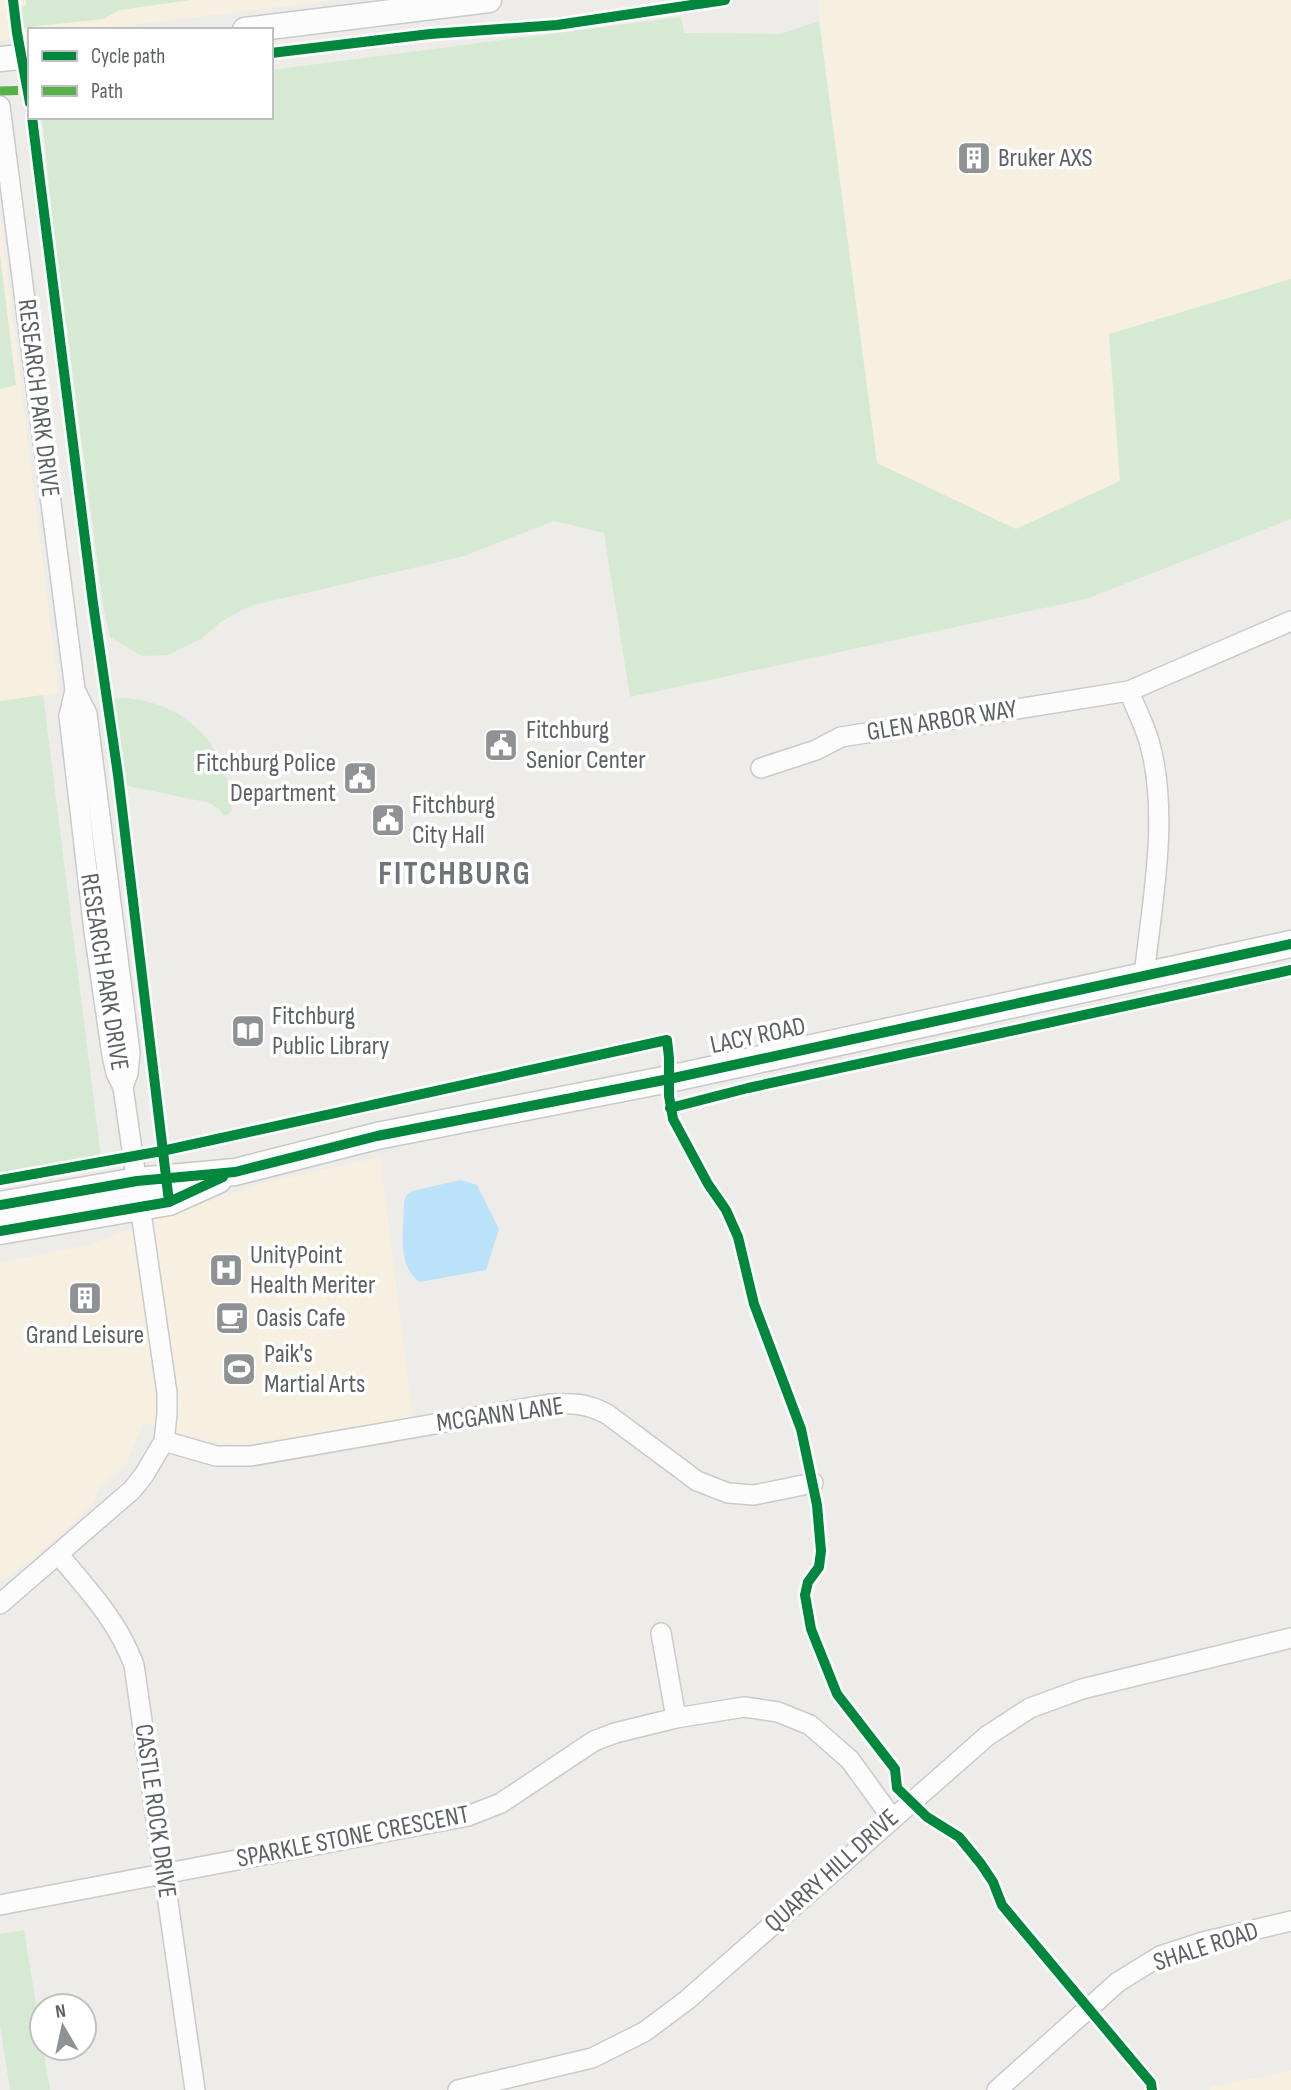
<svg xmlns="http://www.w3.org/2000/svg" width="1291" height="2090" font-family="'Sofia Sans Condensed',sans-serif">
<rect width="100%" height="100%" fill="#edece8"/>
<!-- commercial -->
<path fill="#f7f0e1" d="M0,0H336L89,30H30V37L0,40Z
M817,0H1291V279L1109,334L1120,481L1016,529L876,463Z
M0,216L59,693L0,701Z
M380,1157L413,1417L249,1444L213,1442L143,1423L127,1463L100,1488L89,1508L36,1556L0,1582V1263L91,1244L179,1211L264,1183Z
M1291,2071V2090H1208L1211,2087Z"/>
<!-- green -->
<path fill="#d6ead3" d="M26,0H191L120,10L104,19L20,28L19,10L26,4Z
M681,17L684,33L780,34L819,21L877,463L1016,529L1120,481L1109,334L1291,279V519L1086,599L630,697L604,533L554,521L464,556L250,606L222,621L201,639L167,655L142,656L110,637L103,605L53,223L42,117H271V70Z
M0,254L16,385L0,389Z
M43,695L101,1157L41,1171L0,1177V701Z
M128,698C192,706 227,747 232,810L229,814L223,816L219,809L210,803L124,785L118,734L110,699Z
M24,1930L50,2090H10L0,2025V1934Z"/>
<!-- water -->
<path fill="#bbe2f8" d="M461,1180L477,1185L499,1229L486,1270L419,1282C396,1264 404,1229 404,1202L406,1196L412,1191Z"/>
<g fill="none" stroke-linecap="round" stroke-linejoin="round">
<!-- minor casing -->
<g stroke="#cacaca" stroke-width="22">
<path id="minor" d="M0,106L75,690L69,716L94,931L112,1055L116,1073L123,1087L167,1393V1414L164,1441L144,1475L132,1490L0,1604
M75,690L87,714L130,1053L128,1073L123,1087
M1129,691C1135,707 1144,724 1149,741C1170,814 1152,902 1144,976
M761,768L816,750L841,737L1129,691L1291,621
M164,1441L216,1456H251L550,1404C573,1403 586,1403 607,1414L697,1481L728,1493L754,1495L813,1483
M59,1555C89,1591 117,1620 134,1665L195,2090
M661,1633L676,1718
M0,1905L468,1816L501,1803L594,1741L615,1733L676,1718L744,1707L778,1712L810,1725L850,1760L892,1818
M458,2090L592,2058L644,2032L687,2000L987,1736L1030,1708L1082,1689L1291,1638
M997,2090L1118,1982L1160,1956L1203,1942L1291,1921"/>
</g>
<!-- tertiary casing -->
<g stroke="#cacaca" stroke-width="27">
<path id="tertiary" d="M245,30L489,0
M0,59L30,56"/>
</g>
<!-- secondary casing -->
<g stroke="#c9c9c8" stroke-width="29">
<path id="secondary" d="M0,1205L137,1181L235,1172L377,1136L669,1079L1291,944
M0,1231L169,1202L218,1180"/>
</g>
<!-- minor -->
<use href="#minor" stroke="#fcfcfc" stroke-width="19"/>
<!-- tertiary -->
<use href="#tertiary" stroke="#fcfcfc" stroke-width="24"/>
<!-- secondary -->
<use href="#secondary" stroke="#fcfcfc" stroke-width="26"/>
<!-- quiet -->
<path stroke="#58b04a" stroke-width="9" stroke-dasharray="18 9" stroke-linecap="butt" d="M0,91L30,90"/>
<!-- cycleway casing -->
<g stroke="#fff" stroke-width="15">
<path id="cycleway" d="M13,0L17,33L30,103
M271,53L430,34L557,25L725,0
M32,117L93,603L118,775L169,1202
M670,1108L748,1088L1291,970
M0,1180L162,1151L667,1040L669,1058V1096L673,1119L708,1184L726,1210L738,1237L754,1304L801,1429L817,1505L821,1551L819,1567L808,1582L805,1595L811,1629L837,1694L895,1769L897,1788L927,1817L959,1837L981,1864L993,1882L1002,1905L1151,2083L1152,2090
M0,1205L137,1181L235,1172L377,1136L669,1079L1291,944
M0,1231L169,1202L223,1177"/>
</g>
<!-- cycleway -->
<use href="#cycleway" stroke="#00873e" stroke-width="10"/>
</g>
<!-- icons -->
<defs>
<g id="building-square" transform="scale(1.75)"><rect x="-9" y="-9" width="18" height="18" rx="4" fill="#8f9294" stroke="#fff"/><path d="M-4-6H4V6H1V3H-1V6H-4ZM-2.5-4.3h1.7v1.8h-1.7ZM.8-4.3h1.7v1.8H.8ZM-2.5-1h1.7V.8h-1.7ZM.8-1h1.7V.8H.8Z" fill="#fff"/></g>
<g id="civic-square" transform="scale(1.75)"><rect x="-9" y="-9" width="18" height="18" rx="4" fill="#8f9294" stroke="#fff"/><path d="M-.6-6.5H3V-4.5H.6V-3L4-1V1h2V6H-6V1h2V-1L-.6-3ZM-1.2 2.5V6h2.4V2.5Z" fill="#fff"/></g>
<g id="library-square" transform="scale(1.75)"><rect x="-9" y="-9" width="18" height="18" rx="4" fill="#8f9294" stroke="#fff"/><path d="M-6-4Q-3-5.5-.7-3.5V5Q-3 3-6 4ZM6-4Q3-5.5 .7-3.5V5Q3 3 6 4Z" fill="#fff"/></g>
<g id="hospital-square" transform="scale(1.75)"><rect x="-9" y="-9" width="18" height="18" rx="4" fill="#8f9294" stroke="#fff"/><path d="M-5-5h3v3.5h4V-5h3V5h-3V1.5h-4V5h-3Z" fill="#fff"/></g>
<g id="cafe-square" transform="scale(1.75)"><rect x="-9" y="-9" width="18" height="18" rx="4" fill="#8f9294" stroke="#fff"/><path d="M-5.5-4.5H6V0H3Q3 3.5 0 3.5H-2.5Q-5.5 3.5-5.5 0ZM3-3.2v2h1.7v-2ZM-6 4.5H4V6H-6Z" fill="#fff"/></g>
<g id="stadium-square" transform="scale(1.75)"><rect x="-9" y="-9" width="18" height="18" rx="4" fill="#8f9294" stroke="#fff"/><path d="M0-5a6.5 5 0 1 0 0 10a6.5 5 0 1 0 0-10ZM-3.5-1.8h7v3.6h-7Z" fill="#fff"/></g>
</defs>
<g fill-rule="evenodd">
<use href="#building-square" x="974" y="158"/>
<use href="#civic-square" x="501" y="745"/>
<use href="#civic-square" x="360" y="778"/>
<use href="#civic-square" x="388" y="820"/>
<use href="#library-square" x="248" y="1031"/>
<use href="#hospital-square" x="226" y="1270"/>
<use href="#building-square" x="85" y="1298"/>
<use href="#cafe-square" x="232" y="1318"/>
<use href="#stadium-square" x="239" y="1369"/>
</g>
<g text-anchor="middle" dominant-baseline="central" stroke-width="7" stroke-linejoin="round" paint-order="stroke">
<!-- poi labels -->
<g font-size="26" fill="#5d6166" stroke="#fff" text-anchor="start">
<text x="998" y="158">Bruker AXS</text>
<text x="526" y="730">Fitchburg<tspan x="526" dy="30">Senior Center</tspan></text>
<text x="336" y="763" text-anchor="end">Fitchburg Police<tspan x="336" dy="30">Department</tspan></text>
<text x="412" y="805">Fitchburg<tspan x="412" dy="30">City Hall</tspan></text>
<text x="272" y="1016">Fitchburg<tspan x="272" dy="30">Public Library</tspan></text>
<text x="250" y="1255">UnityPoint<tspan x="250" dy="30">Health Meriter</tspan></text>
<text x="256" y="1318">Oasis Cafe</text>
<text x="85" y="1335" text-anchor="middle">Grand Leisure</text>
<text x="264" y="1354">Paik's<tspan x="264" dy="30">Martial Arts</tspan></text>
</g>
<!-- street labels -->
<g font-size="26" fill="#5d6166" stroke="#fff">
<text transform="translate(38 398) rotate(83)">RESEARCH PARK DRIVE</text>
<text transform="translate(942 721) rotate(-9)">GLEN ARBOR WAY</text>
<text transform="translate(104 972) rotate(81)">RESEARCH PARK DRIVE</text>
<text transform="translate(758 1036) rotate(-12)">LACY ROAD</text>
<text transform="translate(500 1415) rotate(-8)">MCGANN LANE</text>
<text transform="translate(155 1811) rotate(82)">CASTLE ROCK DRIVE</text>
<text transform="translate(353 1837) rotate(-11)">SPARKLE STONE CRESCENT</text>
<text transform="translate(832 1871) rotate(-42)">QUARRY HILL DRIVE</text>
<text transform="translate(1206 1947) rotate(-18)">SHALE ROAD</text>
</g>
<!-- district labels -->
<g font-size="33" font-weight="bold" letter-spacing="2" fill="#6e7478" stroke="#fff">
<text x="455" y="874">FITCHBURG</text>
</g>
</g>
<!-- legend -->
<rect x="28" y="28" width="245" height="91" fill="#ffffff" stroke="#bec0c2" stroke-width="2"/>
<rect x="42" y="51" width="35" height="10" fill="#00873e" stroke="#bec0c2" stroke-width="2"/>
<text x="91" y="63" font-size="21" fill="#5d6166">Cycle path</text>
<rect x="42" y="86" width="35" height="10" fill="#58b04a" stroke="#bec0c2" stroke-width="2"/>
<text x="91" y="98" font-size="21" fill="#5d6166">Path</text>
<!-- north arrow -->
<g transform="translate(63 2027) rotate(351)"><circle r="33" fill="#ffffff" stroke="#bec0c2" stroke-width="2"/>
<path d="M0-5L12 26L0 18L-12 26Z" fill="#8f9294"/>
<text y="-10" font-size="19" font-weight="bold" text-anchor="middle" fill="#5d6166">N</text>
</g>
</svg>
